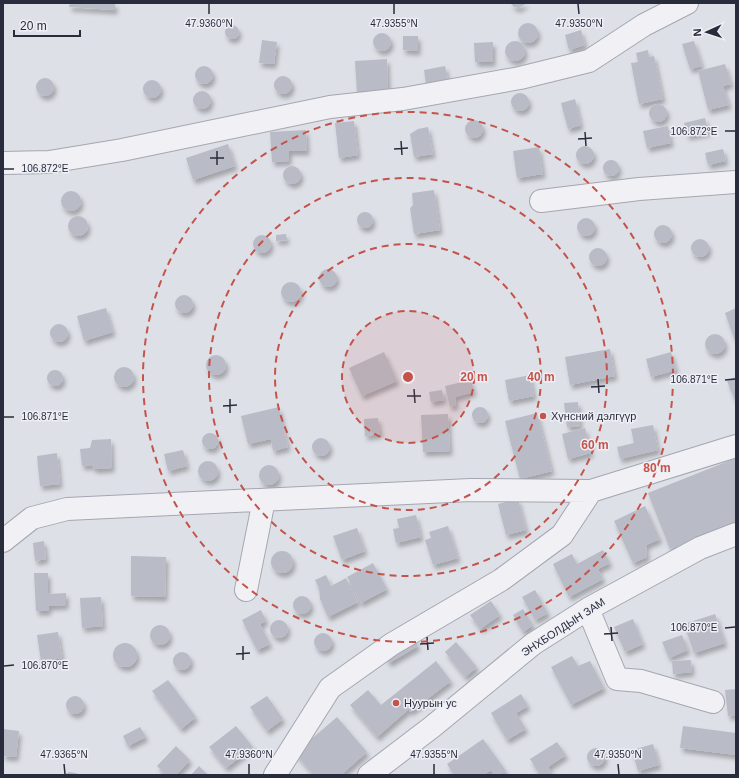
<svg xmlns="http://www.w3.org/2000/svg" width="739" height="778" font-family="Helvetica,sans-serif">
<defs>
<filter id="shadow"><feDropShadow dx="2.5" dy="4.5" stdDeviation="2" flood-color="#0004"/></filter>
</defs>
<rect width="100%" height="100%" fill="#dee0e7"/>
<!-- building -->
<path fill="#b9bbc6" filter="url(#shadow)" d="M70,3H115V10L69,7Z
M510,3H527L519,8L514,7Z
M518 33a10 10 0 1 1 20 0a10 10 0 1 1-20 0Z
M225 32a7 7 0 1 1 14 0a7 7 0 1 1-14 0Z
M581,30L585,45L569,50L565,35Z
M373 42a9 9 0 1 1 18 0a9 9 0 1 1-18 0Z
M403,36H418V51L403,50Z
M262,40L277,42L274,64L259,63Z
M694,41L702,66L690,69L682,44Z
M505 51a10 10 0 1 1 20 0a10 10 0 1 1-20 0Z
M493,42V62H475L474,43Z
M648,50L649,57L654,56L663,99L639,104L631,63L638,62L636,53Z
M387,59L388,91L357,93L355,61Z
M725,64L731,84L723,86L729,105L708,110L698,71Z
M195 75a9 9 0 1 1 18 0a9 9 0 1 1-18 0Z
M445,66L448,80L426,84L424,70Z
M274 85a9 9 0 1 1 18 0a9 9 0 1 1-18 0Z
M36 87a9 9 0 1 1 18 0a9 9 0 1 1-18 0Z
M143 89a9 9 0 1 1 18 0a9 9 0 1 1-18 0Z
M193 100a9 9 0 1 1 18 0a9 9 0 1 1-18 0Z
M511 102a9 9 0 1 1 18 0a9 9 0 1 1-18 0Z
M575,99L581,125L568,129L561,103Z
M649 113a9 9 0 1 1 18 0a9 9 0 1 1-18 0Z
M705,118L708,132L687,136L684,123Z
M465 129a9 9 0 1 1 18 0a9 9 0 1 1-18 0Z
M354,121L358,155L339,158L335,123Z
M668,126L671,143L647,148L643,131Z
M428,127L433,154L414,157L410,134L418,129Z
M306,130L307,151H289V161L272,162L270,132Z
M228,144L235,166L193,180L186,158Z
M576 155a9 9 0 1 1 18 0a9 9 0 1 1-18 0Z
M539,147L543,174L517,178L513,151Z
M723,149L726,161L708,165L705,153Z
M603 168a8 8 0 1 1 16 0a8 8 0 1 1-16 0Z
M283 175a9 9 0 1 1 18 0a9 9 0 1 1-18 0Z
M434,190L440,230L414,234L410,208L413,205L412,193Z
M61 201a10 10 0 1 1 20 0a10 10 0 1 1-20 0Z
M357 220a8 8 0 1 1 16 0a8 8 0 1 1-16 0Z
M68 226a10 10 0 1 1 20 0a10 10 0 1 1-20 0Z
M577 227a9 9 0 1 1 18 0a9 9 0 1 1-18 0Z
M654 234a9 9 0 1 1 18 0a9 9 0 1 1-18 0Z
M286,234L287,240L276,241V235Z
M253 244a9 9 0 1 1 18 0a9 9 0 1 1-18 0Z
M691 248a9 9 0 1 1 18 0a9 9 0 1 1-18 0Z
M589 257a9 9 0 1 1 18 0a9 9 0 1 1-18 0Z
M319 278a9 9 0 1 1 18 0a9 9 0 1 1-18 0Z
M281 292a10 10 0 1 1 20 0a10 10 0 1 1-20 0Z
M175 304a9 9 0 1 1 18 0a9 9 0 1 1-18 0Z
M106,308L113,332L84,341L77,316Z
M736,308V344L725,313Z
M50 333a9 9 0 1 1 18 0a9 9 0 1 1-18 0Z
M705 344a10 10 0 1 1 20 0a10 10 0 1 1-20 0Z
M610,349L615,376L570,385L565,357Z
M384,352L397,381L362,396L349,368Z
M671,352L676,370L651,377L646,359Z
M206 365a10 10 0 1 1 20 0a10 10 0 1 1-20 0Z
M114 377a10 10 0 1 1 20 0a10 10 0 1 1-20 0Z
M47 378a8 8 0 1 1 16 0a8 8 0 1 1-16 0Z
M530,375L534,396L509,401L505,380Z
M736,377V403L727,381Z
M471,380L474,392L455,397L456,405L450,407L445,386Z
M442,390L444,400L431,402L429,392Z
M578,402L580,426L567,427L564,403Z
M279,407L288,447L273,451L271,439L248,444L241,416Z
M472 415a8 8 0 1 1 16 0a8 8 0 1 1-16 0Z
M537,413L552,471L520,479L505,421Z
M448,414L450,451L423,452L421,415Z
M378,418L380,434L365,436L364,419Z
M653,425L658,450L620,459L617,447L634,443L631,429Z
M585,428L591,453L568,459L562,434Z
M202 441a8 8 0 1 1 16 0a8 8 0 1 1-16 0Z
M312 447a9 9 0 1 1 18 0a9 9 0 1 1-18 0Z
M111,439L112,468L94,469L92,465L82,466L80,449L90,448L92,440Z
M183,450L187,466L168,471L164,454Z
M57,453L60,484L40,486L37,456Z
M736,458V523L670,549L648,493Z
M198 471a10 10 0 1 1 20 0a10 10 0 1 1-20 0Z
M259 475a10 10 0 1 1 20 0a10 10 0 1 1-20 0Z
M518,499L526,530L506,535L498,504Z
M645,506L660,539L646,545L647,557L633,563L614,521Z
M416,515L421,537L396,543L393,529L399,528L397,519Z
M448,526L458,558L433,565L425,540L431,538L429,532Z
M357,528L365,551L342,560L333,536Z
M44,541L46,559L35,561L33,543Z
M603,550L610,563L598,569L603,579L569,597L553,564L572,554L577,564Z
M271 562a11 11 0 1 1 22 0a11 11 0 1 1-22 0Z
M131,556L166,557L165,597L131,596Z
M373,563L387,589L361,603L347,577Z
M34,573H48V594L66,593V605L49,606L48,611H36Z
M326,575L331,586L346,578L358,602L328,617L320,599L319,588L315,580Z
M535,590L548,613L535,620L522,597Z
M293 605a9 9 0 1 1 18 0a9 9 0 1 1-18 0Z
M101,597L103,626L82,628L80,598Z
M491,601L500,615L480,629L470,615Z
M523,609L533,625L523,632L513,615Z
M261,610L266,621L260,624L270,644L257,650L242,620Z
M715,614L725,643L694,653L684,624Z
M633,619L643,644L625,652L614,627Z
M270 629a9 9 0 1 1 18 0a9 9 0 1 1-18 0Z
M150 635a10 10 0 1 1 20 0a10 10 0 1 1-20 0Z
M58,632L62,658L41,661L37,635Z
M314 642a9 9 0 1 1 18 0a9 9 0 1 1-18 0Z
M682,635L688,650L669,658L662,642Z
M413,637L418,646L389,663L384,654Z
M456,642L477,667L465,677L445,652Z
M113 655a12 12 0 1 1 24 0a12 12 0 1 1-24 0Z
M173 661a9 9 0 1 1 18 0a9 9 0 1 1-18 0Z
M572,656L578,666L590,661L604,688L571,705L551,667Z
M691,660L692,672L673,674L672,661Z
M436,661L451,681L410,712L409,709L377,737L350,705L368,690L381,705Z
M168,680L196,717L181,729L152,691Z
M736,689V715L728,716L725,690Z
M521,694L528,706L516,713L526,729L507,740L491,713Z
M66 705a9 9 0 1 1 18 0a9 9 0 1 1-18 0Z
M267,696L283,719L267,731L250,707Z
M337,717L367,752L341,775H314L295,753Z
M236,726L253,747L226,768L209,747Z
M683,726L736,733V755L680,748Z
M140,727L146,737L128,746L123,736Z
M3,729L19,731L16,757L3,756Z
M483,739L506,771L500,775H495L491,770L483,775H454L447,764Z
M557,742L566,755L548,767L553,775H540L530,759Z
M653,744L659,765L638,771L632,750Z
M176,746L190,760L176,775H166L157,766Z
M587 757a9 9 0 1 1 18 0a9 9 0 1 1-18 0Z
M199,766L208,775H191Z
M69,772L76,773L79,775H63Z"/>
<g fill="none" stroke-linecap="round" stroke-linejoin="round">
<!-- minor casing -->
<g stroke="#a4a6b1" stroke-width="24">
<path id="minor" d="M3,163L49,162L122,150L330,107L403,99L520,78L589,61L644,25L687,3
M541,201L639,189L736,182
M3,541L32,518L67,509L471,490L591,491L736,446
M246,590L264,500
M588,609L617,679L641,681L713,702
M275,775L330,688L392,644L501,580L562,535L591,491
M369,775L432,727L533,644L588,609L700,548L736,534"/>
</g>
<!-- minor -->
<use href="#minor" stroke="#f1f1f5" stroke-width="22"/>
</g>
<!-- ticks -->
<path fill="none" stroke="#292c3d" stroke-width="1.5" d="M209,4V14M394,4V14M578,4L579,14M725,131H735M585,132L586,146M578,139L592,138M401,141L402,155M394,149L408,148M217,151V165M210,158H224M4,169H14M598,379L599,393M725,380L735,379M591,387L605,386M414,389L415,403M407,396H421M230,399V413M223,406L237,405M4,417H14M611,627L612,641M725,628L735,627M604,634L618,633M427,637L428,650M420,644L434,643M243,646V660M236,654L250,653M4,666L14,665M64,764L65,774M249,764V774M434,764V774M618,764L619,774"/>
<!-- distance rings -->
<circle cx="408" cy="377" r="66" fill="#c4534b" fill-opacity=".12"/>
<g fill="none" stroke="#c4534b" stroke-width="2" stroke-dasharray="7 5">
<circle cx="408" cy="377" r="66"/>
<circle cx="408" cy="377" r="133"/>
<circle cx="408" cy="377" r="199"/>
<circle cx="408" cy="377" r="265"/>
</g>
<!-- markers -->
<g fill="#c4534b" stroke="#eeeff5" stroke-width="1.5">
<circle cx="543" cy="416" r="4"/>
<circle cx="396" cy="703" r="4"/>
</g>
<g text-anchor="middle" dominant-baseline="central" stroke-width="3" stroke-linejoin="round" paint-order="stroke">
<!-- poi labels -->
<g font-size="11" fill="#292c3d" stroke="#eeeff5" text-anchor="start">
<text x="551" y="416">Хүнсний дэлгүүр</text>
<text x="404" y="703">Нуурын ус</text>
</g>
<!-- street labels -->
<g font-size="11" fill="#292c3d" stroke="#eeeff5">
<text transform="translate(563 627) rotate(-33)">ЭНХБОЛДЫН ЗАМ</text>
</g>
</g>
<g font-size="10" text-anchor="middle" fill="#292c3d" stroke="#eeeff5" stroke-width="3" stroke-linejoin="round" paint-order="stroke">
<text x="209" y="27">47.9360°N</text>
<text x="394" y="27">47.9355°N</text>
<text x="579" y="27">47.9350°N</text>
<text x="694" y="135">106.872°E</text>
<text x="45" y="172">106.872°E</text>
<text x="694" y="383">106.871°E</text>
<text x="45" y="420">106.871°E</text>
<text x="694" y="631">106.870°E</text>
<text x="45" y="669">106.870°E</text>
<text x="64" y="758">47.9365°N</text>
<text x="249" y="758">47.9360°N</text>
<text x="434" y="758">47.9355°N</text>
<text x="618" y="758">47.9350°N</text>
</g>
<circle cx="408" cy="377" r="6" fill="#c4534b" stroke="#eeeff5" stroke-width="2"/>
<g font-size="12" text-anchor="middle" font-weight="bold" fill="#c4534b" stroke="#eeeff5" stroke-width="3" stroke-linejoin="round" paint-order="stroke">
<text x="474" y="381">20 m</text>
<text x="541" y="381">40 m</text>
<text x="595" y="449">60 m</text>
<text x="657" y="472">80 m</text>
</g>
<!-- border -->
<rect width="739" height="778" fill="none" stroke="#292c3d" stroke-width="8"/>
<!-- north arrow -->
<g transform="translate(707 32) rotate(267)" stroke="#eeeff5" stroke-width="3" paint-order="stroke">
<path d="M0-3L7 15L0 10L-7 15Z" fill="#292c3d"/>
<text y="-6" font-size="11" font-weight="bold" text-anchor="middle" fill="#292c3d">N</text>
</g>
<!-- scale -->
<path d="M14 30v6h66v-6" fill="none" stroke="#292c3d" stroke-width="2"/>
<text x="20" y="30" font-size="12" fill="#292c3d" stroke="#eeeff5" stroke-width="3" paint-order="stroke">20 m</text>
</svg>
